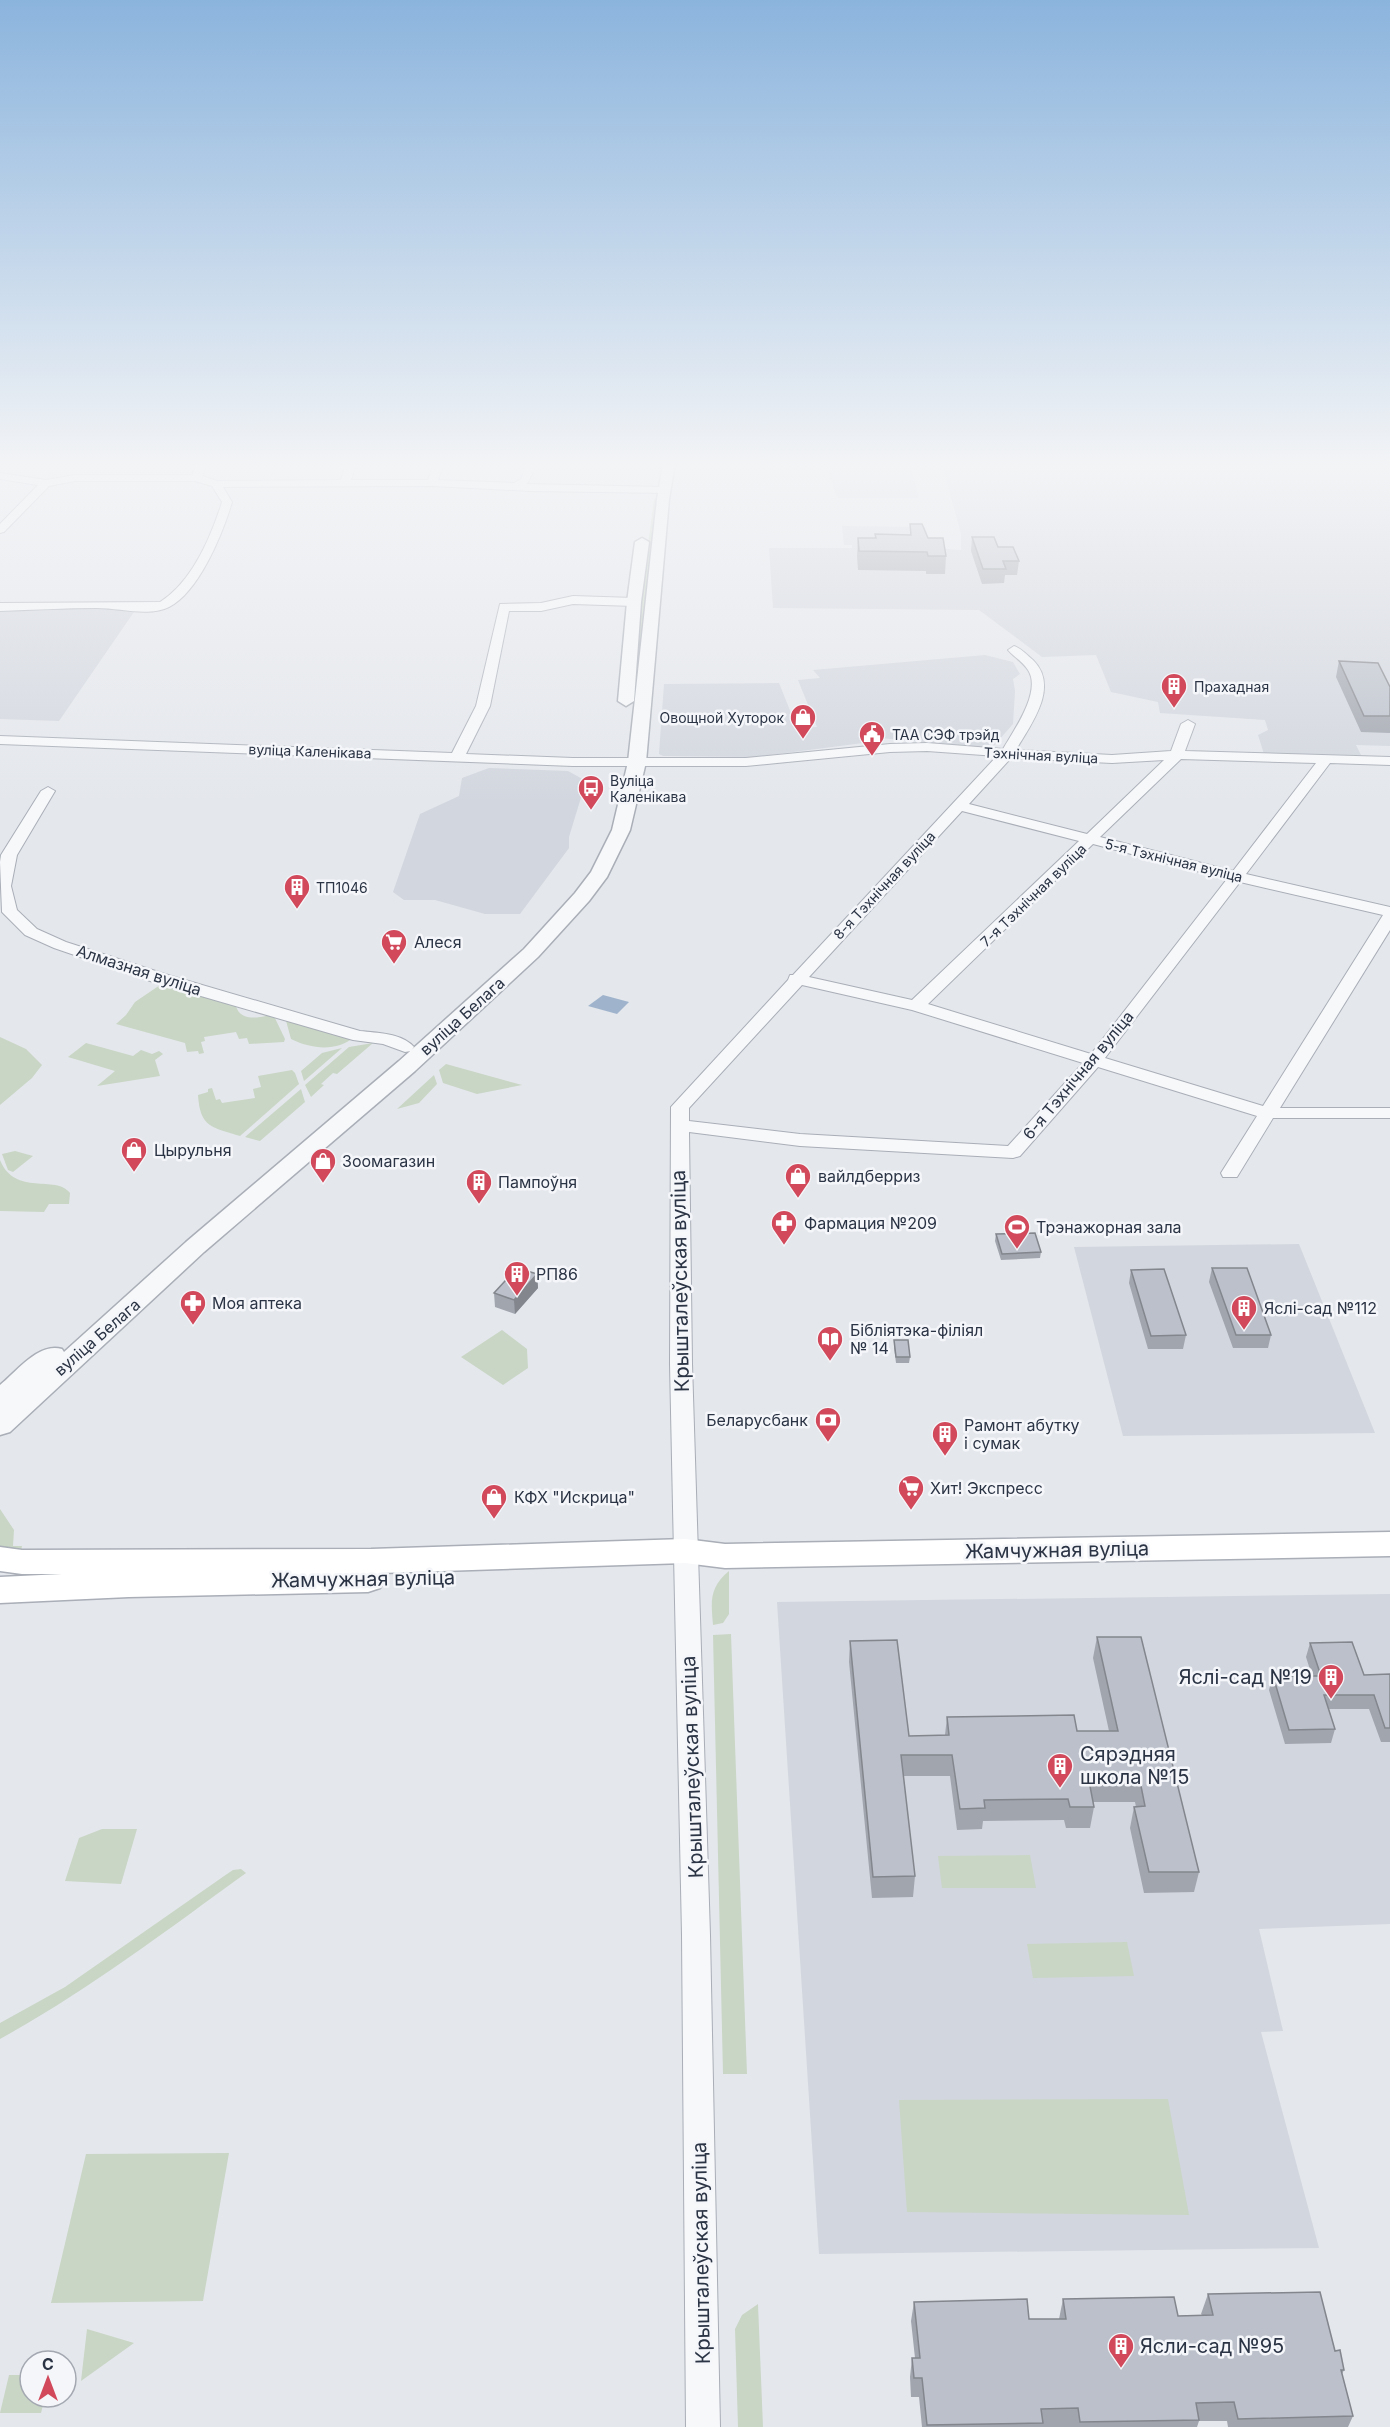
<svg xmlns="http://www.w3.org/2000/svg" width="1390" height="2427" font-family="Inter,sans-serif">
<rect width="100%" height="100%" fill="#e4e7ec"/>
<!-- built -->
<path fill="#d2d6de" d="M825,464H910L919,498H837Z
M942,464H1390V746L1356,745L1361,755L1264,754L1258,735L1268,730L1265,720L1160,713L1158,702L1111,692L1096,655L1042,657L979,610L773,608L769,548H852V545H844L842,526L925,527L931,548L961,550V534Z
M62,607L136,609L59,721L0,719V609Z
M985,655L1013,662L1020,674L1013,679L1015,691L1013,724L991,749L871,737L863,743L754,757L663,756L659,754L664,684L779,683L797,728L817,727L798,680L820,678L813,670Z
M489,768L568,771L586,781L569,837V848L520,914H485L435,900H404L393,892L420,814L459,796L462,778Z
M1299,1244L1375,1433L1123,1436L1074,1247Z
M1390,1594V1924L1259,1929L1283,2031L1261,2032L1319,2248L819,2254L777,1602Z"/>
<!-- green -->
<path fill="#c9d6c5" d="M654,499L660,500L633,716L640,608Z
M163,983L236,1006C240,1022 260,1018 273,1014L285,1039L284,1042L249,1044L247,1038L239,1039L236,1032L204,1037L205,1041L201,1042L204,1053L199,1054L198,1051L187,1052L185,1043L116,1024L126,1015L135,1002Z
M285,1017L354,1037C337,1052 311,1049 291,1039Z
M0,1037L26,1049L42,1065L32,1078L0,1105Z
M86,1043L133,1056L141,1050L152,1054L159,1051L163,1054L155,1060L160,1076L97,1086L115,1071L68,1057Z
M373,1043L337,1074L333,1073L321,1084L324,1085L311,1097L305,1085L349,1047Z
M342,1048L304,1081L301,1071L322,1053Z
M446,1064L522,1085L477,1094L443,1083L439,1070Z
M292,1070L295,1073L299,1084L240,1136C212,1127 200,1128 198,1095L208,1092V1089L212,1088L216,1100L220,1099L222,1103L255,1098L253,1089L261,1087L258,1076Z
M434,1075L437,1084L419,1103L397,1109Z
M301,1089L305,1102L260,1141L245,1137Z
M15,1151L33,1156L13,1172L8,1170L2,1154Z
M0,1160C15,1197 56,1174 70,1193L69,1204H49L44,1212L0,1211Z
M502,1330L527,1349L528,1368L503,1385L461,1357Z
M0,1509L14,1530L13,1546H22L20,1554L0,1551Z
M729,1571V1614L723,1623L713,1625C711,1601 709,1588 729,1571Z
M731,1634L747,2074H723L713,1635Z
M102,1829H137L121,1884L65,1881L79,1838Z
M1030,1855L1036,1888H942L938,1856Z
M241,1869L246,1873C166,1931 87,1991 0,2039V2023L65,1987L227,1874L233,1870Z
M1127,1942L1134,1976L1033,1978L1027,1944Z
M1168,2099L1189,2215L907,2212L899,2100Z
M229,2153L203,2301L51,2303L86,2154Z
M758,2304L763,2427H738L735,2329L742,2315Z
M87,2329L134,2343L81,2381Z
M9,2375H30V2397H45L41,2413H0Z"/>
<!-- water -->
<path fill="#9fb4cc" d="M603,995L629,1002L617,1014L588,1006Z"/>
<g fill="none" stroke-linecap="round" stroke-linejoin="round">
<!-- minor casing -->
<g stroke="#a9aeb7" stroke-width="2">
<path id="minor" d="M197,464H207L202,476L217,481L341,480L346,464H356L351,480H428L434,464H444L438,480L514,483L521,479L527,464H537L527,484L665,487L670,490L665,493L531,491L432,486L223,487L232,502C223,533 199,592 169,607C149,617 119,608 97,608C64,608 32,610 0,611V603L160,602C192,582 211,537 222,502L212,486L195,481H75L49,486L4,532L0,533V524L38,485L0,479V473L46,480L75,475H192Z
M573,596L634,598L640,602L634,606L573,604L541,611H509L490,706L466,754L573,758H746L890,744L927,743L1003,749C1014,730 1042,691 1028,670C1023,662 1014,657 1008,650L1014,646C1021,648 1027,655 1033,660C1060,687 1031,724 1016,750L1112,755L1171,751L1181,724L1188,720L1195,724L1185,751L1390,757V765L1330,763L1246,874L1390,907V930L1280,1108H1390V1118H1273L1237,1177H1223L1221,1173L1257,1116L1098,1067L1020,1156L1013,1158L800,1146L689,1132L692,1364L710,1935L720,2427H686L682,1935L670,1364L671,1107L788,980L790,975H793L997,756L927,751L890,752L746,766H573L0,744V736L452,753L476,706L500,604L541,603ZM1011,758L1112,763L1164,760L1087,834L969,804ZM1181,759L1316,763L1233,871L1100,837ZM962,811L1079,841L912,1000L809,977ZM1093,844L1227,879L1091,1054L928,1004ZM1240,882L1383,915L1263,1106L1105,1058ZM802,985L912,1010L1083,1063L1008,1146L800,1134L689,1121V1108Z
M48,787L55,791L17,855L11,886L17,910L37,929L66,942L168,975L360,1031C377,1033 402,1033 414,1047L411,1051L405,1052L383,1044L353,1040L156,983L54,948L25,935L2,912L0,862L1,855L41,791Z"/>
</g>
<!-- tertiary casing -->
<g stroke="#a9aeb7" stroke-width="3">
<path id="tertiary" d="M663,464H675L669,499L646,762L630,830L607,877L589,901L538,957L415,1071L204,1252L10,1432L0,1435V1385C17,1371 39,1342 62,1349L64,1352L186,1242L399,1061L524,949L575,893L591,872L612,830L628,762L657,499Z
M642,538L649,542L641,602L634,701L626,706L618,701L627,602L635,542Z"/>
</g>
<!-- secondary casing -->
<g stroke="#a9aeb7" stroke-width="3">
<path id="secondary" d="M1390,1532V1556L725,1568L685,1563L381,1573L385,1579L380,1588L368,1592L129,1597L0,1603V1577L62,1574H22L0,1571V1547L22,1550L371,1549L685,1539L725,1544Z"/>
</g>
<!-- minor -->
<use href="#minor" fill="#f7f8fa" fill-rule="evenodd"/>
<!-- tertiary -->
<use href="#tertiary" fill="#f7f8fa" fill-rule="evenodd"/>
<!-- secondary -->
<use href="#secondary" fill="#fff" fill-rule="evenodd"/>
</g>
<!-- wall -->
<path fill="#a1a5ae" d="M910,524L928,538L946,556L945,574H926V571L858,570L857,556L858,538H875V534L910,535Z
M972,537L998,547L1019,561L1017,575H1005L1004,583L982,584L971,551Z
M1339,661L1390,687V733L1361,732L1336,677Z
M996,1234L1041,1252L1040,1258L1001,1260L995,1241Z
M1212,1268L1271,1335L1268,1348H1233L1209,1282Z
M1131,1270L1186,1335L1183,1349H1148L1129,1283Z
M537,1274L538,1288L515,1314L495,1307L494,1293Z
M894,1340L910,1357L909,1363H896L894,1347Z
M1097,1637L1199,1872L1194,1892L1144,1893L1130,1828L1134,1807H1136L1135,1802H1093L1094,1807L1090,1828H1066L1064,1820L983,1821L982,1829L957,1830L950,1776H903L915,1876L913,1897L872,1898L849,1662L850,1641L909,1736L945,1735L947,1717L1077,1731H1109L1093,1658Z
M1310,1643L1364,1675L1390,1674V1742H1381L1369,1709H1329L1335,1729L1331,1743L1285,1744L1269,1690L1273,1676H1312L1306,1657Z
M1208,2294L1335,2351L1344,2370L1342,2374L1353,2416L1348,2427H1228L1227,2421H1199L1197,2427H922L919,2397H911L910,2377L912,2358H915L911,2321L914,2302L1029,2319H1059L1063,2299L1178,2316L1202,2315L1201,2314Z"/>
<!-- shaded-wall -->
<path fill="#83868d" d="M537,1274L538,1288L515,1314L514,1300Z"/>
<!-- building -->
<path fill="#bbc0ca" stroke="#83868d" stroke-width="1.5" d="M910,524H922L928,538H943L946,556H928L927,552L859,551L858,538H876L875,534L911,535Z
M972,537H994L998,547H1013L1019,561H1003L1006,569H983Z
M1339,661L1378,663L1390,687V716H1364Z
M1035,1233L1041,1252L1002,1254L996,1234Z
M517,1268L537,1274L514,1300L494,1293Z
M1212,1268H1247L1271,1335H1236Z
M1164,1269L1186,1335L1151,1336L1131,1270Z
M894,1340H908L910,1357H896Z
M1097,1637H1141L1199,1872H1149L1134,1807L1145,1806L1140,1781H1089L1094,1807H1070L1068,1799L984,1800L985,1808L960,1809L952,1755H901L915,1876L873,1877L850,1641L897,1640L909,1736L949,1735L947,1717L1074,1715L1077,1731H1118Z
M1352,1642L1364,1675L1390,1674V1728H1385L1374,1695H1324L1335,1729L1289,1730L1273,1676H1321L1310,1643Z
M1320,2292L1335,2351L1340,2350L1344,2370H1341L1353,2416L1238,2419L1234,2402L1196,2403L1199,2420L1080,2422L1078,2408L1041,2409L1043,2423L927,2425L922,2378H914L912,2358H920L914,2302L1027,2299L1029,2319H1066L1063,2299L1174,2297L1178,2316L1213,2315L1208,2294Z"/>
<!-- sky -->
<linearGradient id="sky" x2="0" y2="1"><stop stop-color="#8bb4dd"/><stop offset="0.58" stop-color="#f3f4f6"/><stop offset="1" stop-color="#f3f4f6" stop-opacity="0"/></linearGradient>
<rect width="1390" height="803" fill="url(#sky)"/>
<!-- icons -->
<defs>
<g id="building-pin" transform="scale(1.35)"><path d="M0 17L-7.5 6A9.5 9.5 0 1 1 7.5 6Z" fill="#d1495b" stroke="#f4f6f9"/><path d="M-4-6H4V6H1V3H-1V6H-4ZM-2.5-4.3h1.7v1.8h-1.7ZM.8-4.3h1.7v1.8H.8ZM-2.5-1h1.7V.8h-1.7ZM.8-1h1.7V.8H.8Z" fill="#fff"/></g>
<g id="shop-pin" transform="scale(1.35)"><path d="M0 17L-7.5 6A9.5 9.5 0 1 1 7.5 6Z" fill="#d1495b" stroke="#f4f6f9"/><path d="M-5-2.5h2.3a2.7 3.5 0 0 1 5.4 0H5L5.5 6h-11ZM-1.5-2.5h3a1.5 2.3 0 0 0-3 0Z" fill="#fff"/></g>
<g id="civic-pin" transform="scale(1.35)"><path d="M0 17L-7.5 6A9.5 9.5 0 1 1 7.5 6Z" fill="#d1495b" stroke="#f4f6f9"/><path d="M-.6-6.5H3V-4.5H.6V-3L4-1V1h2V6H-6V1h2V-1L-.6-3ZM-1.2 2.5V6h2.4V2.5Z" fill="#fff"/></g>
<g id="bus-pin" transform="scale(1.35)"><path d="M0 17L-7.5 6A9.5 9.5 0 1 1 7.5 6Z" fill="#d1495b" stroke="#f4f6f9"/><path d="M-5-6H5V4H4V6H2V4H-2V6H-4V4H-5ZM-3.5-4V0h7V-4ZM-3.5 1.2v1.5H-2V1.2ZM2 1.2v1.5H3.5V1.2Z" fill="#fff"/></g>
<g id="supermarket-pin" transform="scale(1.35)"><path d="M0 17L-7.5 6A9.5 9.5 0 1 1 7.5 6Z" fill="#d1495b" stroke="#f4f6f9"/><path d="M-6-5.5h2.5l.6 2H6L4.5 2H-2.5L-4.4-4H-6ZM-1.5 3.2a1.3 1.3 0 1 0 .1 0ZM3 3.2a1.3 1.3 0 1 0 .1 0Z" fill="#fff"/></g>
<g id="pharmacy-pin" transform="scale(1.35)"><path d="M0 17L-7.5 6A9.5 9.5 0 1 1 7.5 6Z" fill="#d1495b" stroke="#f4f6f9"/><path d="M-2-6h4v4h4v4h-4v4h-4v-4h-4v-4h4Z" fill="#fff"/></g>
<g id="stadium-pin" transform="scale(1.35)"><path d="M0 17L-7.5 6A9.5 9.5 0 1 1 7.5 6Z" fill="#d1495b" stroke="#f4f6f9"/><path d="M0-5a6.5 5 0 1 0 0 10a6.5 5 0 1 0 0-10ZM-3.5-1.8h7v3.6h-7Z" fill="#fff"/></g>
<g id="library-pin" transform="scale(1.35)"><path d="M0 17L-7.5 6A9.5 9.5 0 1 1 7.5 6Z" fill="#d1495b" stroke="#f4f6f9"/><path d="M-6-4Q-3-5.5-.7-3.5V5Q-3 3-6 4ZM6-4Q3-5.5 .7-3.5V5Q3 3 6 4Z" fill="#fff"/></g>
<g id="bank-pin" transform="scale(1.35)"><path d="M0 17L-7.5 6A9.5 9.5 0 1 1 7.5 6Z" fill="#d1495b" stroke="#f4f6f9"/><path d="M-6-4H6V4H-6ZM0-2.3a2.3 2.3 0 1 0 0 4.6a2.3 2.3 0 1 0 0-4.6Z" fill="#fff"/></g>
</defs>
<g fill-rule="evenodd">
<use href="#building-pin" x="1174" y="686"/>
<use href="#shop-pin" x="803" y="717"/>
<use href="#civic-pin" x="872" y="734"/>
<use href="#bus-pin" x="591" y="788"/>
<use href="#building-pin" x="297" y="887"/>
<use href="#supermarket-pin" x="394" y="942"/>
<use href="#shop-pin" x="134" y="1150"/>
<use href="#shop-pin" x="323" y="1161"/>
<use href="#shop-pin" x="798" y="1176"/>
<use href="#building-pin" x="479" y="1182"/>
<use href="#pharmacy-pin" x="784" y="1223"/>
<use href="#stadium-pin" x="1017" y="1227"/>
<use href="#building-pin" x="517" y="1274"/>
<use href="#pharmacy-pin" x="193" y="1303"/>
<use href="#building-pin" x="1244" y="1308"/>
<use href="#library-pin" x="830" y="1339"/>
<use href="#bank-pin" x="828" y="1420"/>
<use href="#building-pin" x="945" y="1434"/>
<use href="#supermarket-pin" x="911" y="1488"/>
<use href="#shop-pin" x="494" y="1497"/>
<use href="#building-pin" x="1331" y="1677"/>
<use href="#building-pin" x="1060" y="1766"/>
<use href="#building-pin" x="1121" y="2346"/>
</g>
<g text-anchor="middle" dominant-baseline="central" stroke-width="5" stroke-linejoin="round" paint-order="stroke">
<!-- far-poi labels -->
<g font-size="14" fill="#2b3445" stroke="#f4f6f9" text-anchor="start">
<text x="1194" y="686">Прахадная</text>
<text x="784" y="717" text-anchor="end">Овощной Хуторок</text>
<text x="892" y="734">ТАА СЭФ трэйд</text>
<text x="610" y="780">Вуліца<tspan x="610" dy="16">Каленікава</tspan></text>
<text x="316" y="887">ТП1046</text>
</g>
<!-- far-street labels -->
<g font-size="14" fill="#2b3445" stroke="#f4f6f9">
<text transform="translate(310 751) rotate(2)">вуліца Каленікава</text>
<text transform="translate(1041 755) rotate(3)">Тэхнічная вуліца</text>
<text transform="translate(1174 860) rotate(14)">5-я Тэхнічная вуліца</text>
<text transform="translate(884 885) rotate(-47)">8-я Тэхнічная вуліца</text>
<text transform="translate(1033 895) rotate(-44)">7-я Тэхнічная вуліца</text>
</g>
<!-- poi labels -->
<g font-size="16" fill="#2b3445" stroke="#f4f6f9" text-anchor="start">
<text x="414" y="942">Алеся</text>
<text x="154" y="1150">Цырульня</text>
<text x="342" y="1161">Зоомагазин</text>
<text x="818" y="1176">вайлдберриз</text>
<text x="498" y="1182">Пампоўня</text>
<text x="804" y="1223">Фармация №209</text>
<text x="1036" y="1227">Трэнажорная зала</text>
<text x="536" y="1274">РП86</text>
<text x="212" y="1303">Моя аптека</text>
<text x="1264" y="1308">Яслі-сад №112</text>
<text x="850" y="1330">Бібліятэка-філіял<tspan x="850" dy="18">№ 14</tspan></text>
<text x="808" y="1420" text-anchor="end">Беларусбанк</text>
<text x="964" y="1425">Рамонт абутку<tspan x="964" dy="18">і сумак</tspan></text>
<text x="930" y="1488">Хит! Экспресс</text>
<text x="514" y="1497">КФХ "Искрица"</text>
</g>
<!-- street labels -->
<g font-size="16" fill="#2b3445" stroke="#f4f6f9">
<text transform="translate(139 970) rotate(18)">Алмазная вуліца</text>
<text transform="translate(462 1016) rotate(-42)">вуліца Белага</text>
<text transform="translate(1078 1075) rotate(-50)">6-я Тэхнічная вуліца</text>
<text transform="translate(97 1337) rotate(-41)">вуліца Белага</text>
</g>
<!-- near-street labels -->
<g font-size="20" fill="#2b3445" stroke="#f4f6f9">
<text transform="translate(680 1281) rotate(-91)">Крышталеўская вуліца</text>
<text transform="translate(1057 1550) rotate(-1)">Жамчужная вуліца</text>
<text transform="translate(363 1579) rotate(-1)">Жамчужная вуліца</text>
<text transform="translate(692 1767) rotate(-92)">Крышталеўская вуліца</text>
<text transform="translate(701 2253) rotate(-91)">Крышталеўская вуліца</text>
</g>
<!-- near-poi labels -->
<g font-size="20" fill="#2b3445" stroke="#f4f6f9" text-anchor="start">
<text x="1312" y="1677" text-anchor="end">Яслі-сад №19</text>
<text x="1080" y="1754">Сярэдняя<tspan x="1080" dy="23">школа №15</tspan></text>
<text x="1140" y="2346">Ясли-сад №95</text>
</g>
</g>
<!-- north arrow -->
<g transform="translate(48 2379)"><circle r="28" fill="#f4f6f9" stroke="#a4a8b1" stroke-width="1.5"/>
<path d="M0-4.5L10 22L0 15L-10 22Z" fill="#d1495b"/>
<text y="-9" font-size="16" font-weight="bold" text-anchor="middle" fill="#2b3445">С</text>
</g>
</svg>
